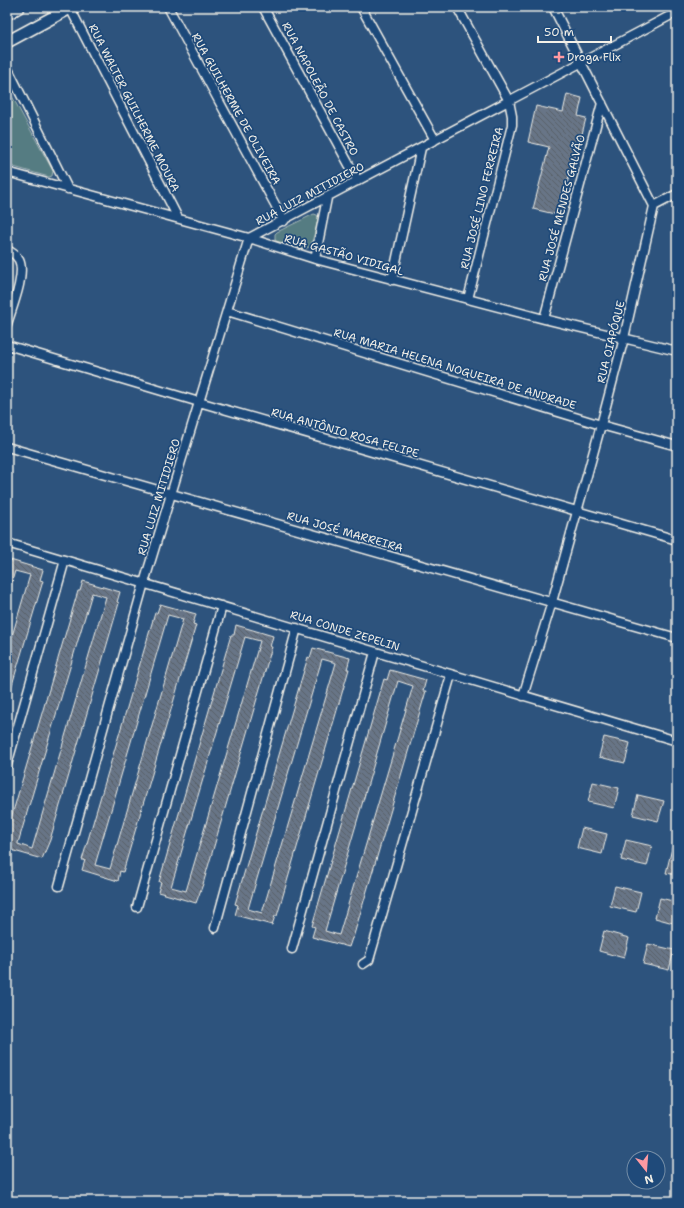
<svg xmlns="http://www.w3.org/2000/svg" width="684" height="1208" font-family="'Shantell Sans',sans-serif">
<defs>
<pattern id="building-back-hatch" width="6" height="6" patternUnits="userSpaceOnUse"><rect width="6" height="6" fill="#677587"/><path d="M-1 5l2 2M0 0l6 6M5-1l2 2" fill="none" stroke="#585e66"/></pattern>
</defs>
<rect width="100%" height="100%" fill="#2d537d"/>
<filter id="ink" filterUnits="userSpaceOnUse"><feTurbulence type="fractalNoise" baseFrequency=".025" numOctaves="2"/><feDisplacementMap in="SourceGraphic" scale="8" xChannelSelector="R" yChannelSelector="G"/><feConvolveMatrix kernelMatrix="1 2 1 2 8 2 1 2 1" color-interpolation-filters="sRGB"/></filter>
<g filter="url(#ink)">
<!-- green -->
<path fill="#557c82" stroke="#a4b6b5" d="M7,87L53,171L52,176L49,177L7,165Z
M314,214L317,215L319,219L311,245L309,247L305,249L276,241L275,239V234L277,232Z"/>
<!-- building -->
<path fill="url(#building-back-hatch)" stroke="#f4f1e8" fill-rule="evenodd" d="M567,94L582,98L578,116L586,118L577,154L575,153L559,215L533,209L549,147L528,142L536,106L563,112Z
M7,559L43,570L40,580L43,581L9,695L7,694V653L30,575L15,571L9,591H7Z
M83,581L120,592L117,602L119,603L50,840L42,859L7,849V832L78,591H80ZM92,593L106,597L32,849L18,844V843Z
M160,604L196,614L193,624L196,625L123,872L120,871L118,881L82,870L85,860H82L155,613H157ZM168,615L183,619L110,869L95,865Z
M236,625L273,636L270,647H272L203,884L196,903L158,892L161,882H159L231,635H234ZM245,637L260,641L186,891L171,887Z
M313,648L350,658L347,669H349L277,916H275L272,925L235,915L238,905L235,904L308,657L310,658ZM322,659L336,663L262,913L248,909Z
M390,670L426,680L423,691H426L353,938H352L349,947L312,937L315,927L312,926L384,679L387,680ZM398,681L413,686L339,935L325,931Z
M604,737L630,743L625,763L599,757Z
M593,782L619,788L614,808L588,802Z
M638,795L664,801L658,821L633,815Z
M582,828L607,834L602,854L577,848Z
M626,840L652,846L647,866L621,860Z
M674,840H677V875L666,873Z
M615,886L641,892L636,912L610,906Z
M660,898L677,902V924L655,918Z
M604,931L629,938L624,958L599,951Z
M648,944L674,950L669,970L643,964Z"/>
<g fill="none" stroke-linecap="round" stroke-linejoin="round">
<!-- street casing -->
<g stroke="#f4f1e8" stroke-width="11">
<path id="street" d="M168,7L284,221
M263,7L358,181
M361,7L435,140
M457,7L509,101L512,116V125L468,299
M70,8L178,218
M7,67L68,189
M7,172L249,238L315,259L544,319L677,351
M654,206L677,194
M7,250C12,252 16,255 19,260C26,274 12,308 7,324
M315,259L327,198
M392,280L421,148
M227,311L601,425L677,446
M544,319L602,103
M7,345L199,402L677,540
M7,447L677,638
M7,543L677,741
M523,696L552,602L601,425L624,338L654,206L553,7
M7,765L65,560
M59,886L144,583L249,238L677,12
M137,907L222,606
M215,928L297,628
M292,949L375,652
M363,964L369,960L451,675"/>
</g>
<!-- secondary casing -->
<g stroke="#f4f1e8" stroke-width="14">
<path id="secondary" d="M7,14L19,7
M7,42L72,7"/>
</g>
<!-- street -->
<use href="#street" stroke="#1f4a7a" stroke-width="8"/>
<!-- secondary -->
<use href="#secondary" stroke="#1f4a7a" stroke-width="11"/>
</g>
</g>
<!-- markers -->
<path fill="#ff9aa2" stroke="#1f4a7a" stroke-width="1.5" d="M557 51h4v4h4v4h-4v4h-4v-4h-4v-4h4z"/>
<g text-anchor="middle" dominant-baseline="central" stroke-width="3.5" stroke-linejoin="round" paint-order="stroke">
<!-- poi labels -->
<g font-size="11" fill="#f4f1e8" stroke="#1f4a7a" text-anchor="start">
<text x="567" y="57">Droga Flix</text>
</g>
<!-- street labels -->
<g font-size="11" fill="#f4f1e8" stroke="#1f4a7a">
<text transform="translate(320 89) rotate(62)">RUA NAPOLEÃO DE CASTRO</text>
<text transform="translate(134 108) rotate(63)">RUA WALTER GUILHERME MOURA</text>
<text transform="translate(236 109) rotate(61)">RUA GUILHERME DE OLIVEIRA</text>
<text transform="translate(310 194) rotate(-28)">RUA LUIZ MITIDIERO</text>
<text transform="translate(482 198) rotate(-76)">RUA JOSÉ LINO FERREIRA</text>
<text transform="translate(562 208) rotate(-75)">RUA JOSÉ MENDES GALVÃO</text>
<text transform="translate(344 255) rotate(16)">RUA GASTÃO VIDIGAL</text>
<text transform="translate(611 342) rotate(-76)">RUA OIAPÓQUE</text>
<text transform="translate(455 369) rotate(17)">RUA MARIA HELENA NOGUEIRA DE ANDRADE</text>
<text transform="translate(345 433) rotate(16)">RUA ANTÔNIO ROSA FELIPE</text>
<text transform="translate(159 497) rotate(-73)">RUA LUIZ MITIDIERO</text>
<text transform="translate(345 532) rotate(16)">RUA JOSÉ MARREIRA</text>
<text transform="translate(345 631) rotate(17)">RUA CONDE ZEPELIN</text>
</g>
</g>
<!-- margin -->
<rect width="684" height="1208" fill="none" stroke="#1f4a7a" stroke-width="24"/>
<rect x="12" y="12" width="660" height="1184" fill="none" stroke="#f4f1e8" stroke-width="1.5" filter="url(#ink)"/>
<!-- north arrow -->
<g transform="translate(646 1170) rotate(163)"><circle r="19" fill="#1f4a7a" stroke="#748da6"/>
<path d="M0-3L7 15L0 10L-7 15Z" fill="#ff9aa2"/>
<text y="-6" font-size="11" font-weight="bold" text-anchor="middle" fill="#f4f1e8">N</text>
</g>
<!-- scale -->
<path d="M538 36v6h73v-6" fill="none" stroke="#f4f1e8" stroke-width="2"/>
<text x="544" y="36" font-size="12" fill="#f4f1e8" stroke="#1f4a7a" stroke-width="3" paint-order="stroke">50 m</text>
</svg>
